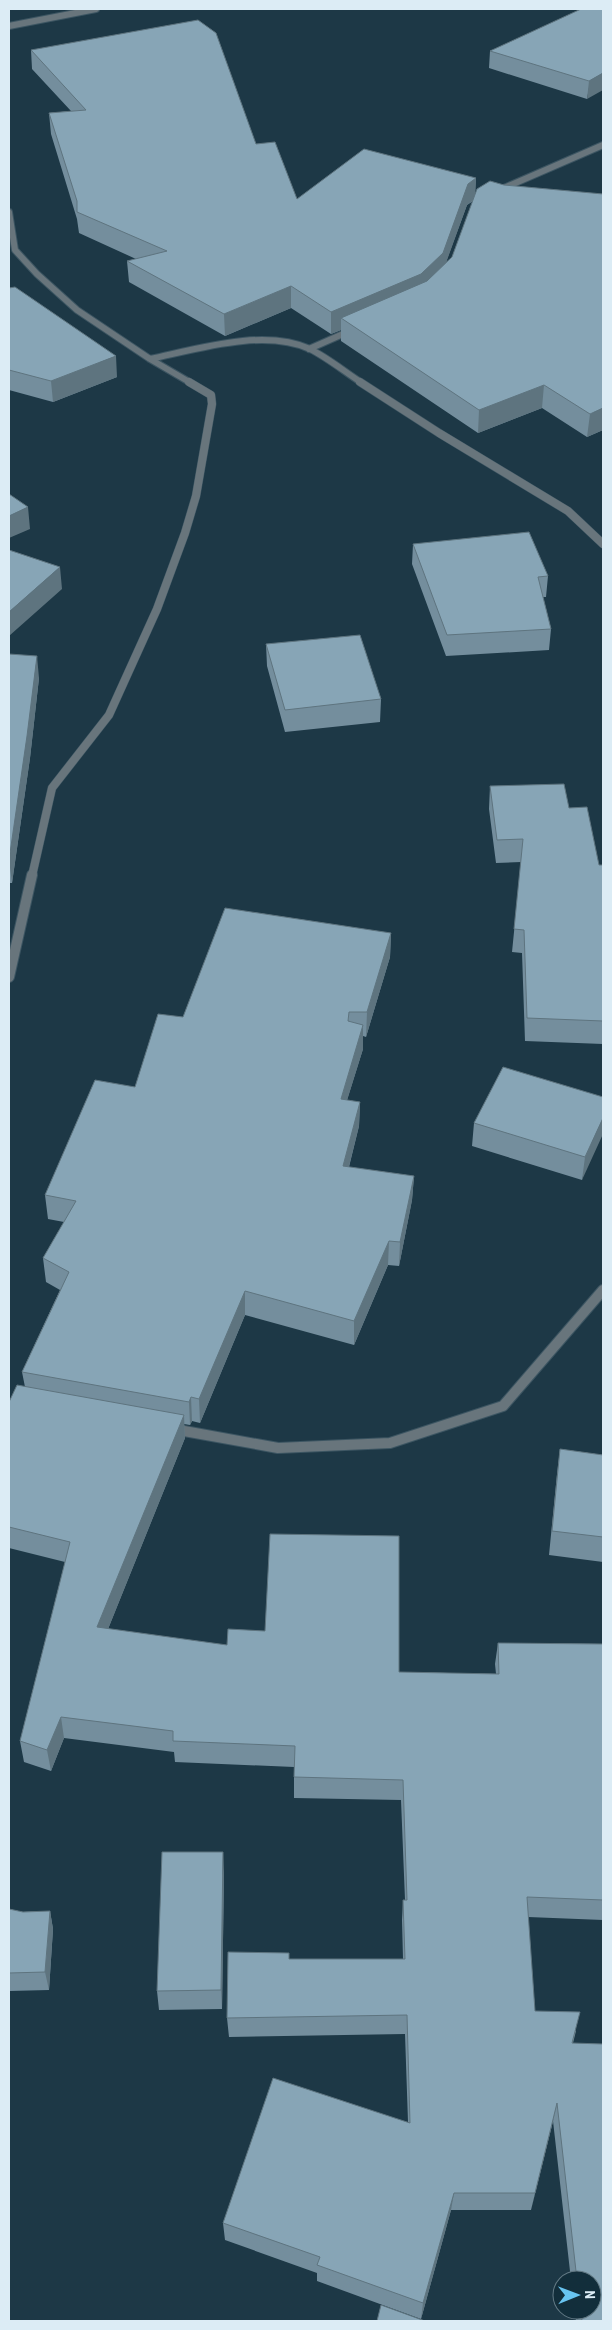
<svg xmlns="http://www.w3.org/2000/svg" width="612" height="2330" font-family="'Roboto Condensed',sans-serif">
<rect width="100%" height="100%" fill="#1d3846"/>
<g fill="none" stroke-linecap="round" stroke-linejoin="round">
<!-- street-far2 casing -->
<g stroke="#3c5562" stroke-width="8">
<path id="street-far2" d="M9,26L96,9
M497,191L603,145
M9,212L15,250L37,274L77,310L150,359L191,383
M309,349L352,330
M150,359C197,349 264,328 310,349C328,358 345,372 362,383"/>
</g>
<!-- street-far1 casing -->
<g stroke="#3c5562" stroke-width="9">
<path id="street-far1" d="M360,382L439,433L568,511L603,544
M32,876L52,788L109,715L157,609L185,533L196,496L212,404L211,395L189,382"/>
</g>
<!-- street casing -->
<g stroke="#3c5562" stroke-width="12">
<path id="street" d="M9,977L32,875
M173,1429L278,1448L390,1443L503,1406L603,1290"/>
</g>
<!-- street-far2 -->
<use href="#street-far2" stroke="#68757c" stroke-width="6"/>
<!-- street-far1 -->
<use href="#street-far1" stroke="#68757c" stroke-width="8"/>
<!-- street -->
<use href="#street" stroke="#68757c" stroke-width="10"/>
</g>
<!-- wall -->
<path fill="#748e9d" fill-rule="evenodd" d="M603,9L587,99L489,68L490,51Z
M31,50L256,144L297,199L476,178L475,193L603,430L587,437L542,408L478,433L341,341V330L331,334L291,308L225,336L129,282L127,261L136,259L79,233L77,219L51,134L49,113L71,111L32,69ZM473,201L452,257L446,262L467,205Z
M9,288L117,377L53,402L9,390Z
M413,544L548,576L546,597H543L551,629L549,650L446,656L412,564Z
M266,644L381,699L380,722L285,732L267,666Z
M9,654L39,678L30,758L12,883H9Z
M490,786L569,808L599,865H603V1044L525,1041L522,953L512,952L521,862L496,863L489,809Z
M391,933L390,957L366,1037L363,1036V1049L347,1100L360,1102L359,1126L349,1167L414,1176L412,1200L399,1266L388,1265L354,1345L245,1315L200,1423L192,1421L190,1425L184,1424L185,1438L108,1629L399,1672L496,1674L495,1664L498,1643L603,1644V1920L528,1917L535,2011L576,2031L573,2043L603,2321H576L575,2310H592V2280H571L553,2121L531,2210H451L421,2319L317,2281V2273L225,2240L223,2223L408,2122L405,2034L229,2037L227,2018L289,1959H403L402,1920L403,1900H405L401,1800L294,1798V1767L175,1762L174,1752L64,1738L51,1771L24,1762L20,1741L65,1562L9,1548V1402L25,1387L22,1372L60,1290L46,1282L43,1258L64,1222L48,1219L45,1195L135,1087L183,1017Z
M603,1097L582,1180L472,1146L474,1123Z
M560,1449L603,1455V1562L549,1555L557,1474Z
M224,1872L222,2009L159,2010L157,1991Z
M9,1909L23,1912L50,1911L53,1929L49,1990L9,1991Z"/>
<!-- shaded-wall -->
<path fill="#5e747f" d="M603,73V90L587,99L589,81Z
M476,178L475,199L467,205L442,274L352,325L341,318V330L331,334V312L468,184Z
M291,286V308L225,336L224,314Z
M116,356L117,377L53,402L51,381Z
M544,385L542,408L478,433L479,410Z
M603,408V430L587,437L590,414Z
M28,507L30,529L9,538V516Z
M60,567L62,589L9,636V612Z
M37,656L39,678L30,758L12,883L9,860Z
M391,933L390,957L366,1037L367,1012Z
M363,1025V1049L340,1123L341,1099Z
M360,1102L359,1126L343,1190V1166Z
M603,1118V1134L582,1180L585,1157Z
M414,1176L412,1200L399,1266L400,1242Z
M389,1241L388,1265L354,1345V1321Z
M245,1291V1315L200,1423L199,1399Z
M191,1397L192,1421L190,1425L189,1402Z
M184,1415L185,1438L100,1649L97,1627Z
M61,1717L64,1738L51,1771L47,1750Z
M223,1852L224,1872L222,2009L221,1990Z
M50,1911L53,1929L49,1990L45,1972Z
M557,2103L553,2121L531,2210L535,2193Z
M454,2193L451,2210L421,2319L423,2303Z"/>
<!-- building -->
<path fill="#87a5b6" stroke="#5e747f" d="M581,9H603V73L589,81L490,51Z
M198,20L216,33L256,144L275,142L297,199L364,149L476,178L468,184L443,253L421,274L331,312L291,286L224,314L127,261L167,251L77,212V201L49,113L86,110L31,50Z
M490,181L504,185L603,194V408L590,414L544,385L479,410L341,318L427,281L452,257L477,189Z
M15,287L116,356L51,381L9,370V288Z
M9,494L28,507L9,516Z
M529,532L548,576L538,577L551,629L447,635L413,544Z
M9,550L60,567L9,612Z
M360,635L381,699L285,710L266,644Z
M9,654L37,656L27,736L9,860Z
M564,784L569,808L587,807L599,865H603V1021L527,1018L524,930L514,929L523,839L497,840L490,786Z
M225,908L391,933L367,1012H349L348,1021L363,1025L341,1099L360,1102L343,1166L414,1176L400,1242L389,1241L354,1321L245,1291L199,1399L191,1397L189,1402L22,1372L69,1272L43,1258L76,1201L45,1195L95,1080L135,1087L158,1014L183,1017Z
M503,1067L603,1097V1118L585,1157L474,1123Z
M17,1385L184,1415L97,1627L227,1645L228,1629L265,1631L270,1534L399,1536V1672L499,1674L498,1643L603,1644V1900L527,1897L535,2011L580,2012L572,2043L603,2044V2321H582L581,2310H592V2280H577L557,2103L535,2193H454L423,2303L317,2265L320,2257L223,2223L273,2078L410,2123L407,2015L227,2018L228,1952L289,1953V1959H405L403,1900H407L403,1780L294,1777L295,1746L173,1741V1731L61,1717L47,1750L20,1741L70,1542L9,1527V1402Z
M560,1449L603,1455V1537L552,1531Z
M162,1852H223L221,1990L157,1991Z
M9,1909L23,1912L50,1911L45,1972L9,1973Z
M381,2305L425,2321H377Z"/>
<!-- border -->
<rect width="612" height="2330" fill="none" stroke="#dcecf5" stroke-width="20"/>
<!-- north arrow -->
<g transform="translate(577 2295) rotate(89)"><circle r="24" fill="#122e3b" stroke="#637a85"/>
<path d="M0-4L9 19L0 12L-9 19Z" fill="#68c4f0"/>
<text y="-8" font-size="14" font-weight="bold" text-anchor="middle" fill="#dcecf5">N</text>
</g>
</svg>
